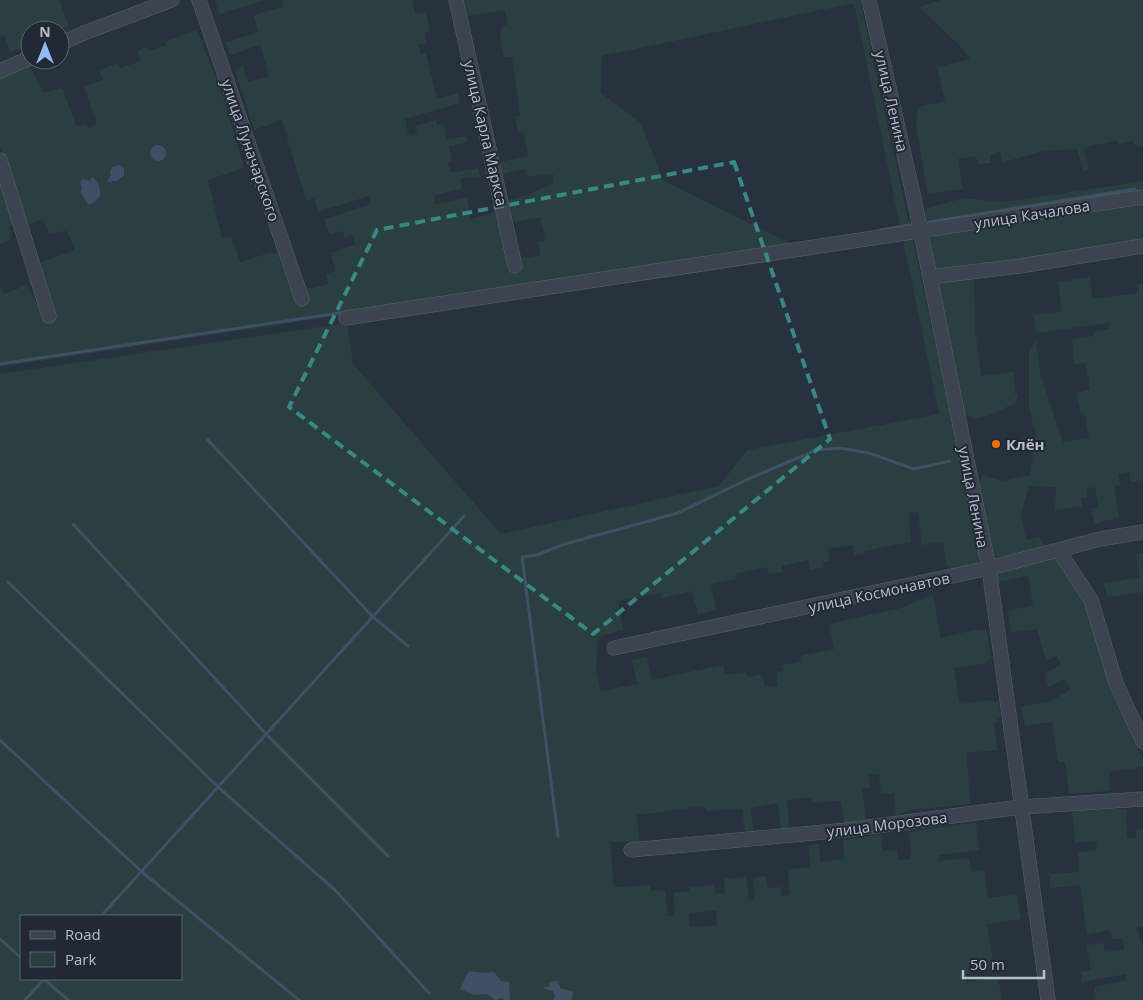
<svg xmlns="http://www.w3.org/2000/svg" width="1143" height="1000" font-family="'Open Sans',sans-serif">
<rect width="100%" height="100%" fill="#27323e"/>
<!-- green -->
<path fill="#2a3f40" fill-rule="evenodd" d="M0,0H59L69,26L60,30H30V44L10,53L5,36L0,37Z
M215,0H267L219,14Z
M282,0H412L415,14L426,12L430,31L424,33L426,42L418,45L421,54L426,53L437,99L458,93L460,103L405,119L409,137L417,134L415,126L436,120L437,125L444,124L447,139L466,136L467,142L449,147L452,161L448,162L450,173L478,168L480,176L460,179L462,189L434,195L435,204L467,198L471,219L495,212L509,270L523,266L522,258L541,255L538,242L545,240L540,217L514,222L509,200L525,196L554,183L553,174L527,177L525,169L503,174L500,162L528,156L523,132H518L515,117L520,115L512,57H504L500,38L502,26L508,24L505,10L468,16L464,0H860L945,387L980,557L978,563L968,567L951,569L946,565L943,542L922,545L918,512L909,513L911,542L864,551V554L855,555L852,545L828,549L830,560L823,562L824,567L810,570L808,560L782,566L783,572L769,574L767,567L735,574L736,579L711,584L716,610L698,614L692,591L662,598L660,593L618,601L623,630L598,637L596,668L601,691L637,684L632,660L647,657L651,680L723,665L725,675L746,672L748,677L762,674L765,687L778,686L776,672L784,671L783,665L801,661L800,656L834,649L829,624L901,608L933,594L941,638L976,629L987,631L991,658L983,664L954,668L960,704L989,700L999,703L1001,717L994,723L997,750L966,753L971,804L909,810L896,816L894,794H881L879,774H869L870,788L862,789L866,820L844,823L841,801L812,803L811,797L787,800L789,828L781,830L778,803L750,808L754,832H745L742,809L706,811L704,806L637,815L639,842H610L614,887L650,885L651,891L665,890L668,916L675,915L673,893L689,891V887L714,885L715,894L725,893L724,879L746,877L749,900L755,899L753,878L766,876L768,888L780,887L782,896L790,895L788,869L811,867L808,846L818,843L821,862L844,859L843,840L881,834L883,851L897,850L898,860L911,859L909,832L976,822L979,850L939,855V861L969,858L971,872L984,870L988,898L1017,894L1021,919L987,924L994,969L965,974L966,982L998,977L1002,1000H0V374L347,323L353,364L501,534L719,486L747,450L939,414L854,3L602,56L601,93L640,122L664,181L796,246L0,367V286L4,294L27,285L45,321L57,316L40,263L75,250L67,231L49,233L43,219L26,225L0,146V76L27,64L34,74L43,93L62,88L77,127L86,124L89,128L97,124L84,87L103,80L99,70L118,63L120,68L141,61L137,51L146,47L149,51L166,45L165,42L197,30L224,99L244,168L208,180L222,238L231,236L240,262L269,253H277L296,302L309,300L307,289L328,284L326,274L335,271L331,253L355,245L353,235L345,238L343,231L330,235L324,219L371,204L369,196L318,212L314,198L306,201L282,120L254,130L235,70L243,66L248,82L269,76L260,45L230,55L226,42L258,32L254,15L283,7ZM716,911L717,925L690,927L689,913ZM21,916H181V979H21Z
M941,0H1143V146L1136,147L1133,141L1119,144L1117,140L1084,148L1089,170L1083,171L1077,149L1043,151L1002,163L1000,151L990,155L991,163L978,164L976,156L958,159L963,189L928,194L916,127L918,107L945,101L937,67L970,59L962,48L919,7Z
M0,174L13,224L9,228L11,240L0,244Z
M1143,181V193L925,228L921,210L963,198L1004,202Z
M1143,201V241L1020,261L936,270L933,267L928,242L935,233Z
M974,275L975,328L981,376L1014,372L1015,394H1018L1016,403L987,416L973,419L962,413L935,280Z
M1089,277L1093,299L1138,293V285L1143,284V480L1131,482L1129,472L1118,474L1120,485L1114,487L1119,517L1095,524L1091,509L1099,507L1095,487L1086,489L1088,497L1081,499L1082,506L1055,510L1056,487L1029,486L1021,515L1026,540L1040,537L1045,548L1001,558L993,554L989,544L978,486L983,475L1002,481L1030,475L1036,436L1029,408V351L1036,340L1040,372L1063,442L1089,438L1085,415L1081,416L1076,393L1090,390L1086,363L1074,364L1072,339L1093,336V332L1109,329V323L1036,333L1033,315L1062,311L1058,282Z
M1143,553V592L1108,597L1103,583L1139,577L1136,554Z
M1053,557L1068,569L1087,602L1127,718L1132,739L1143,758V767L1109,772L1110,791L1069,794L1065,762H1058L1052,722L1025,726L1021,706L1049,702L1071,689L1065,679L1048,687L1045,673L1061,665L1057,656L1046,661L1037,629L1011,633L1008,611L1033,605L1028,576L1003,581L997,580L995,571Z
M1126,809L1127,838H1136V830L1143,829V927L1137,928L1143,946V1000H1096L1094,987L1127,980L1126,974L1082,982L1081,972L1091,970L1086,945L1103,943L1105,952L1124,949L1123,939H1113L1110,930L1087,935L1080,885L1050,888V874L1079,872L1078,853L1097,850L1096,841L1075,843L1072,810Z"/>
<!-- water -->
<path fill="#3e5066" d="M150 153a8 8 0 1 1 16 0a8 8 0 1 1-16 0Z
M120,165L124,168V175L117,181L107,182L111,175L110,171L113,167Z
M92,177L98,182L101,195L95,202L88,205L81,192L82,188L80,182L83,179L90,181Z
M469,971L484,973L494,972L501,981L509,982L510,1000H504L502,998L495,1000L487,994L473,995L460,989Z
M557,981L561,989L573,991L572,1000H553L555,996L553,991L543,988L549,986V982Z"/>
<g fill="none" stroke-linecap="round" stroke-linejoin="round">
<!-- stream -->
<path stroke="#3e5066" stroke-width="3" d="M929,222L1135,189
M881,230L910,225
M0,364L346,312
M207,439L373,617L408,646
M73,524L266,734L388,856
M8,582L218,787L335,890L429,993
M0,740L142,872L299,1000
M558,836L522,557L537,555L565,544L678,513L744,481L816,450L840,448L869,453L914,469L950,461
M101,916L464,516
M0,939L21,958
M44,979L68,1000
M25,1000L44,979"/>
<!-- minor casing -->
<g stroke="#59626c" stroke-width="15">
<path id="minor" d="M199,0L302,299
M456,0L515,266
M869,0L913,194L989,568L1048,1000
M60,44L84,33L172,0
M0,71L30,58
M0,160L49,316
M930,277L1020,266L1143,246
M346,318L1143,197
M1059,551L1091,600L1116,683L1143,742
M614,648L989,568L1100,539L1143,532
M631,850L846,830L1021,807L1143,799"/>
</g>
<!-- minor -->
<use href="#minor" stroke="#3b444f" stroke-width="14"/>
</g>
<!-- marked area -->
<path fill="none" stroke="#398885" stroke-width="4" stroke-dasharray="10 6" stroke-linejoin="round" d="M734,162L830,439L593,634L289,407L377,230Z"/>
<!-- markers -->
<circle fill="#e8710a" stroke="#202934" stroke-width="2" cx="996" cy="444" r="5"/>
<g text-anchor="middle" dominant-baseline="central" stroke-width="4" stroke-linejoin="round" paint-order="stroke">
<!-- street labels -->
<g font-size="15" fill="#b7bfc9" stroke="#202934">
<text transform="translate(892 101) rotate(77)">улица Ленина</text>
<text transform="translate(486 133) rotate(77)">улица Карла Маркса</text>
<text transform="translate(251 150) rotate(71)">улица Луначарского</text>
<text transform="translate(1032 214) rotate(-9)">улица Качалова</text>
<text transform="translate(974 497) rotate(79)">улица Ленина</text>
<text transform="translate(879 592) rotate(-12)">улица Космонавтов</text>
<text transform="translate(887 824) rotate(-7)">улица Морозова</text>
</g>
<!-- poi labels -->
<g font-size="15" font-weight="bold" fill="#b7bfc9" stroke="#202934" text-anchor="start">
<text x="1006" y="444">Клён</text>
</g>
</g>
<!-- legend -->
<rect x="20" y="915" width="162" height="65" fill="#202934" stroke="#5c6570"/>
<rect x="30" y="931" width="25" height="8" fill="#3b444f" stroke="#5c6570"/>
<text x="65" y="940" font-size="15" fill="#b7bfc9">Road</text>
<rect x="30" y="952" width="25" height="15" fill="#2a3f40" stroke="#5c6570"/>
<text x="65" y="965" font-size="15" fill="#b7bfc9">Park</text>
<!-- north arrow -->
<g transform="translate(45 45)"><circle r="24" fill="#202934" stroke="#5c6570"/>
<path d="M0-4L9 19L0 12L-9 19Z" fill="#94bbf1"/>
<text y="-8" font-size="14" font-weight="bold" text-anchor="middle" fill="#b7bfc9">N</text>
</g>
<!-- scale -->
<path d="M963 970v8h81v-8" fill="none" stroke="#b7bfc9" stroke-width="2.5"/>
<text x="970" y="970" font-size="15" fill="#b7bfc9" stroke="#202934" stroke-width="4" paint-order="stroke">50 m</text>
</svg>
